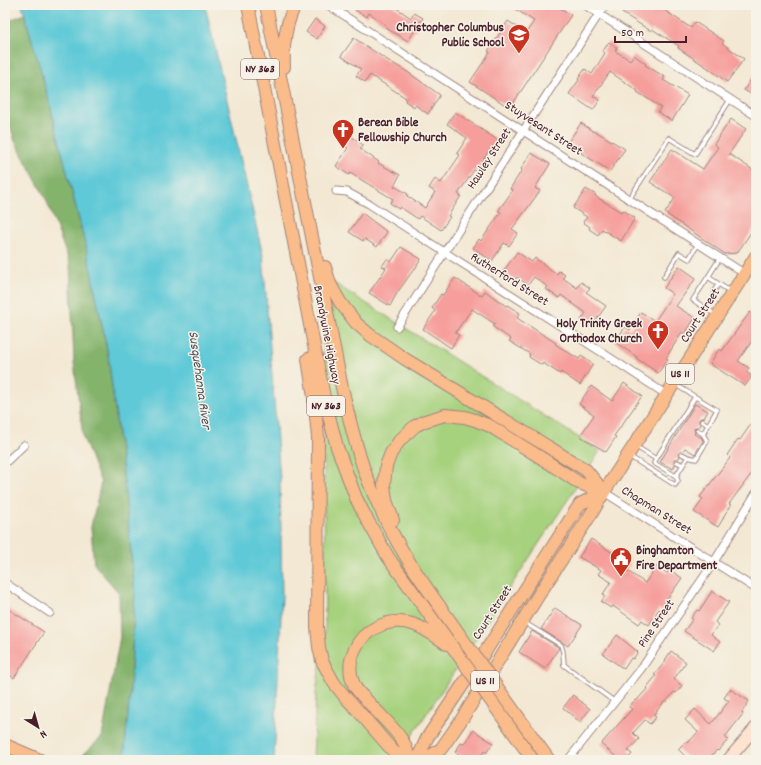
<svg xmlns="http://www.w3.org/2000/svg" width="761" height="765" font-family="Dekko,sans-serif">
<rect width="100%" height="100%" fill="#f7f3e8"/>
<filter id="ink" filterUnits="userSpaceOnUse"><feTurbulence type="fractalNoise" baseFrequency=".025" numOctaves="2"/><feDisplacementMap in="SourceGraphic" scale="8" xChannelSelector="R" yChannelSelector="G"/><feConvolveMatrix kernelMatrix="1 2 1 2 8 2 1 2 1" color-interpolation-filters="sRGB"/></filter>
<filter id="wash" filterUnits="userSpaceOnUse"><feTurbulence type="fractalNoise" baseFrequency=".012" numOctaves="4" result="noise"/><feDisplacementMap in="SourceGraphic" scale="16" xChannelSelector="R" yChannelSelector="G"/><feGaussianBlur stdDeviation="0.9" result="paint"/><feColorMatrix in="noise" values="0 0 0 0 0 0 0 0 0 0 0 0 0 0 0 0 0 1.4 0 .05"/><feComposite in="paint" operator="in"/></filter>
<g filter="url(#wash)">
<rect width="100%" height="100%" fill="#f3e8d3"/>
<!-- green -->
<path fill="#a6d17d" stroke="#787854" d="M323,276L600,451L396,760H313L316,693L325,632Z"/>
<!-- forest -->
<path fill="#84b36c" stroke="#67694c" d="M25,14L46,89L86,247L108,354L124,481L135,594L130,691L124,760H84L81,757L102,737L120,637L119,593L94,564L91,527L101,483L83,437L74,362L70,264L46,199L15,141L5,109V22Z"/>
<!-- water -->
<path fill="#5ec9d7" stroke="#547481" d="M22,5H205L263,256L280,479L282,596L274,760H124L130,691L135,594L124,481L108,354L86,247L46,89Z"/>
<g id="blocks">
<!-- building -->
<path fill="#f69e9b" d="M357,5H392L411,18L414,13L423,18L408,41L395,33H394L385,27L386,25L369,13L367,17L355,10L358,6Z
M509,5H556L571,15L510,108L470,82L490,52L488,51L508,21L526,33L534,21Z
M626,5H660L665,8L664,10L691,28L695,22L724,41L722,43L744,59L727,82L711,70L678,48L679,46L652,29L651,31L622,13Z
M315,19L325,26L317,39L306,32Z
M354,38L384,58L406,71L440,95L428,114L415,105L414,107L405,101L406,98L370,75L365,82L356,76L361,69L341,56Z
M609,42L617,48L615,51L630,60L634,55L646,64L645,65L665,77L663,80L688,95L672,121L658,112L661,107L637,92L638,91L610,72L593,96L600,100L593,110L569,94L579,80L578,79L585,69L592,74L605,53L603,51Z
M756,72V97L744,90Z
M455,112L499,141L490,153L488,152L476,171L474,170L458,194L461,196L448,216L450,217L441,230L420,216L418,219L400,207L399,209L390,203L393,199L350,173L349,175L336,166L348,148L344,146L351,136L363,145L360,149L379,162L378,163L400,175L394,186L408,194L407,196L425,208L435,192L429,188L435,179L441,183L460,155L457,153L467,138L447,124Z
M731,119L746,129L729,154L756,172V225L737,253L725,254L665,213L675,198L650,182L672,149L703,169L718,147L714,144Z
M581,123L594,132L595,131L625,149L610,171L581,153L582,152L568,142Z
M531,153L550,164L535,188L540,191L512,229L518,233L509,246L504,243L492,261L473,248L479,239L481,241L501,212L498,211L513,190L510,189L522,170L521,169Z
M586,189L596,195L595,196L621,212L623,210L635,218L621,241L602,229L598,235L589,229L590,227L583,222L587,217L573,208Z
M362,213L387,232L377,247L365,239L363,241L349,232Z
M401,247L421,259L415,269H414L397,293L390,306L369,293L386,268L382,266L387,259L391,262Z
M517,252L532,262L535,258L557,274L559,271L565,275L563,278L577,288L581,282L590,288L586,292L606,306L591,327L581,320L586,313L561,295L559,298L546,289L548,287L534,277L528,285L517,277L514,280L503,272Z
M679,266L696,278L676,306L695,318L685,334L682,332L666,358L668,359L658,373L636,358L637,357L615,342L625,327L630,330L641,312L655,321L673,294L664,288Z
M455,278L482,296L485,291L506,306L507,305L520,313L517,318L556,343L555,344L579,359L581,356L593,364L580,385L561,372L560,374L543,363L542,365L529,357L530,354L509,341L511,339L493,327L495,324L472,309L455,333L459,335L451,348L423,329L435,311L432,308L441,294L443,295Z
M750,312L756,316V335L738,361L749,368L746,372L752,376L745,386L710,364L719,349L722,351Z
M624,383L642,396L614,436L616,437L606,452L580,436L594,415L579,404L591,386L612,401Z
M695,404L708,411L704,418H701L699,420V422L700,424L699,427H696L694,429L695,433L694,434L702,438L703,441L695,454L685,448L683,451L680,452L679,454L680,456L678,459H676L674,460V463L675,465L673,469L660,462Z
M756,417V469L753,473H752L729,504L731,505L723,517H724L718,527L694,512L703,499L700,497L730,458L727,455L738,439L740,440Z
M591,539L630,564L626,570L645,583L657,566L667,573L670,570L682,578L668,598L670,599L662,611L659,609L649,625L642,620L639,624L613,606L611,608L601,602L605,596L603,594L611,582L598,574L601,570L579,557Z
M712,591L729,602L715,622L718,625L711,635L720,642L714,651L684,631L693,619L691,618L697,610L699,611Z
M5,607L44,632L14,678L5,672Z
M555,608L582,625L568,646L541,629Z
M532,631L558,647L559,648L545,669L519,652Z
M617,635L638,652L633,659L631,658L624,669L603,654Z
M671,651L686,662L674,679L682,686L676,693L674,692L666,702L665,701L653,715L656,717L650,724L645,720L633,733L639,739L628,751L632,754L627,760H620L601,744L632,709L629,707L635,700L636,701L648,688L647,687L656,676L654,675L666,661L665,660Z
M730,689L749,701L742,712L743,714L725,737L728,740L718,751L717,750L707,760H689L678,749L686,741L688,743L698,732L685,720L695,709L711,724L729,701L724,698Z
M573,695L590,709L580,722L563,708Z
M473,730L493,743L486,753L484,751L479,760H468L455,752L461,743L464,744Z"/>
</g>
</g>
<g filter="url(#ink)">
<use href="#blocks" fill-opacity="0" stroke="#9e847f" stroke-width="1"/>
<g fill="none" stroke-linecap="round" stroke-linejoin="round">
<!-- lane casing -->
<g stroke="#9e847f" stroke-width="5.5">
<path id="lane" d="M629,199L669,138L695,154L730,100
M720,258L708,277L731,292
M664,277L679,253L689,259L698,244
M708,277L693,300L716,315
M714,291L718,285
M702,421L708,425
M697,430L703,434
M635,446L656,459L654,463L676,476L688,457L696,459L707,441L703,434L717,410L676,385
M682,454L688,457
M629,456L675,485L678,481L676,476
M656,459L695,397
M677,462L683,465
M525,623L561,645L563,652L564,665L615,702"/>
</g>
<!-- street casing -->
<g stroke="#9e847f" stroke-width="9">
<path id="street" d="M328,5L745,274
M585,5L756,116
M336,191L347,192L369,204L609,357L667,395
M397,327L444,253L605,5
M5,463L24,445
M604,492L756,589
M5,583L50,613
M568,760L641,669L714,562L756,493"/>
</g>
<!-- secondary casing -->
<g stroke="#9e847f" stroke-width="13">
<path id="secondary" d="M728,760L756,727"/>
</g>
<!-- primary casing -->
<g stroke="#9e847f" stroke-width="14">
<path id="primary" d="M248,5L324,397L337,447L356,498L363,512L388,557L454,649
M266,5L341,383C348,414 355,445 366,475C377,504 391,533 408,560C425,587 444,612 462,638
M284,67C283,44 285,26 295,5
M325,267L330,284L340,302L356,323L370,335L405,359L586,470L604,492
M308,359L314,397L318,437L317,627L319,647L322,661L334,683L346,698L354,706L393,751L405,760
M393,520L386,500L384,485L386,466L391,453L400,440L415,426L425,421L445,415L465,417L475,420L490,426L543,459L579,483L603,492
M5,745L40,760
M410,760C408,754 406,746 402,740C394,728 382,717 372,706C367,700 357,692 354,685C344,662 356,637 377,627C405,613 425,629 447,644
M417,760L427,738L485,652L580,504L604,492
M424,760L441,749L462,719L538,596L593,511L604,492L756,256"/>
</g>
<!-- lane -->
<use href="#lane" stroke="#fff" stroke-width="3.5"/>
<!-- street -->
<use href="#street" stroke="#fff" stroke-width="7"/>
<!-- secondary -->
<use href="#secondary" stroke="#fde4d0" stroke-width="11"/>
<!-- primary -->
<use href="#primary" stroke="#f9bc8a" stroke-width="12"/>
<!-- primary-bridge casing -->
<g stroke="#9e847f" stroke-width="14" stroke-linecap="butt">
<path id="primary-bridge" d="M462,638L549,760
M454,649L533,760"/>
</g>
<!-- primary-bridge -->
<use href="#primary-bridge" stroke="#f9bc8a" stroke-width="12"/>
</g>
</g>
<!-- icons -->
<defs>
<g id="school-pin" transform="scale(1.15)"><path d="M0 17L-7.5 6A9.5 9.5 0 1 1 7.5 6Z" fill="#c8321e" stroke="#f7f3e8"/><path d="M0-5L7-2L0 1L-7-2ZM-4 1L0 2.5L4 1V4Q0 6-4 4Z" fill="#fff"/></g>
<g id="church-pin" transform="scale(1.15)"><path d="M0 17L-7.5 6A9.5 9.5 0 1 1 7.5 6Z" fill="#c8321e" stroke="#f7f3e8"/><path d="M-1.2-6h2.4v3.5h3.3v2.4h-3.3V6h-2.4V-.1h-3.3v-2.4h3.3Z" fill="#fff"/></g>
<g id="civic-pin" transform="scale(1.15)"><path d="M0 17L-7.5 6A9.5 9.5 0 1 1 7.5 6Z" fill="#c8321e" stroke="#f7f3e8"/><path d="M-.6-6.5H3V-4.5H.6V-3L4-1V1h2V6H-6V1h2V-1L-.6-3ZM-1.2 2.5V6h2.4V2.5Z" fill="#fff"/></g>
</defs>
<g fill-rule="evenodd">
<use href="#school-pin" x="519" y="35"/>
<use href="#church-pin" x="343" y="130"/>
<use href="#church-pin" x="658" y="331"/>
<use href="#civic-pin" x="621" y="558"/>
</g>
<g text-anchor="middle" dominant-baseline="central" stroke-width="3" stroke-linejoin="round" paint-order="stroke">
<!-- shield labels -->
<g fill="#f7f3e8" stroke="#7e5f64" stroke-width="1">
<rect x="241" y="59" width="38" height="20" rx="3"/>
<rect x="666" y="364" width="28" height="20" rx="3"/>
<rect x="307" y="396" width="38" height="20" rx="3"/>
<rect x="471" y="671" width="28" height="20" rx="3"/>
</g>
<g font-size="12" font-weight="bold" fill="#4a1f2b">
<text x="260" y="69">NY 363</text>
<text x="680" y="374">US 11</text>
<text x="326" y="406">NY 363</text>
<text x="485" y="681">US 11</text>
</g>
<!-- poi labels -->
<g font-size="13" font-weight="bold" fill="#4a1f2b" stroke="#f7f3e8" text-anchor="end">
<text x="504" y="28">Christopher Columbus<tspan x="504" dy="15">Public School</tspan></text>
<text x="358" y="123" text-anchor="start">Berean Bible<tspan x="358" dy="15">Fellowship Church</tspan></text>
<text x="642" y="324">Holy Trinity Greek<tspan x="642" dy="15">Orthodox Church</tspan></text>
<text x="636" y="551" text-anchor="start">Binghamton<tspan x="636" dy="15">Fire Department</tspan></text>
</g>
<!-- street labels -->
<g font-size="13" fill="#4a1f2b" stroke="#f7f3e8">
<text transform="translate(543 129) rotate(33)">Stuyvesant Street</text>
<text transform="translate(490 159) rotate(-57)">Hawley Street</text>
<text transform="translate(509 280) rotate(32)">Rutherford Street</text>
<text transform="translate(701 316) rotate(-57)">Court Street</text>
<text transform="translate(326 335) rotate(79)">Brandywine Highway</text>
<text transform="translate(656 511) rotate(32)">Chapman Street</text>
<text transform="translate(493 613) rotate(-57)">Court Street</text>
<text transform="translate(657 624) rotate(-56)">Pine Street</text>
</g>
<!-- water labels -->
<g font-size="14" font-style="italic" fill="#50525f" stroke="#f7f3e8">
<text transform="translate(199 380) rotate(82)">Susquehanna River</text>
</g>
</g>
<!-- margin -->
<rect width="761" height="765" fill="none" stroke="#f7f3e8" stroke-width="20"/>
<!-- north arrow -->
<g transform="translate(38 727) rotate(143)" stroke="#f7f3e8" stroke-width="3" paint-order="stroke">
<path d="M0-3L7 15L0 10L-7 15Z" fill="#4a1f2b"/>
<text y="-6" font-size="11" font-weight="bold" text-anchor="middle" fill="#4a1f2b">N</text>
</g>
<!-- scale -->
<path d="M615 36v6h71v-6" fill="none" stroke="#4a1f2b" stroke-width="2"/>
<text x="621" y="36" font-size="12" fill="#4a1f2b" stroke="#f7f3e8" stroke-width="3" paint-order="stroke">50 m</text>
</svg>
